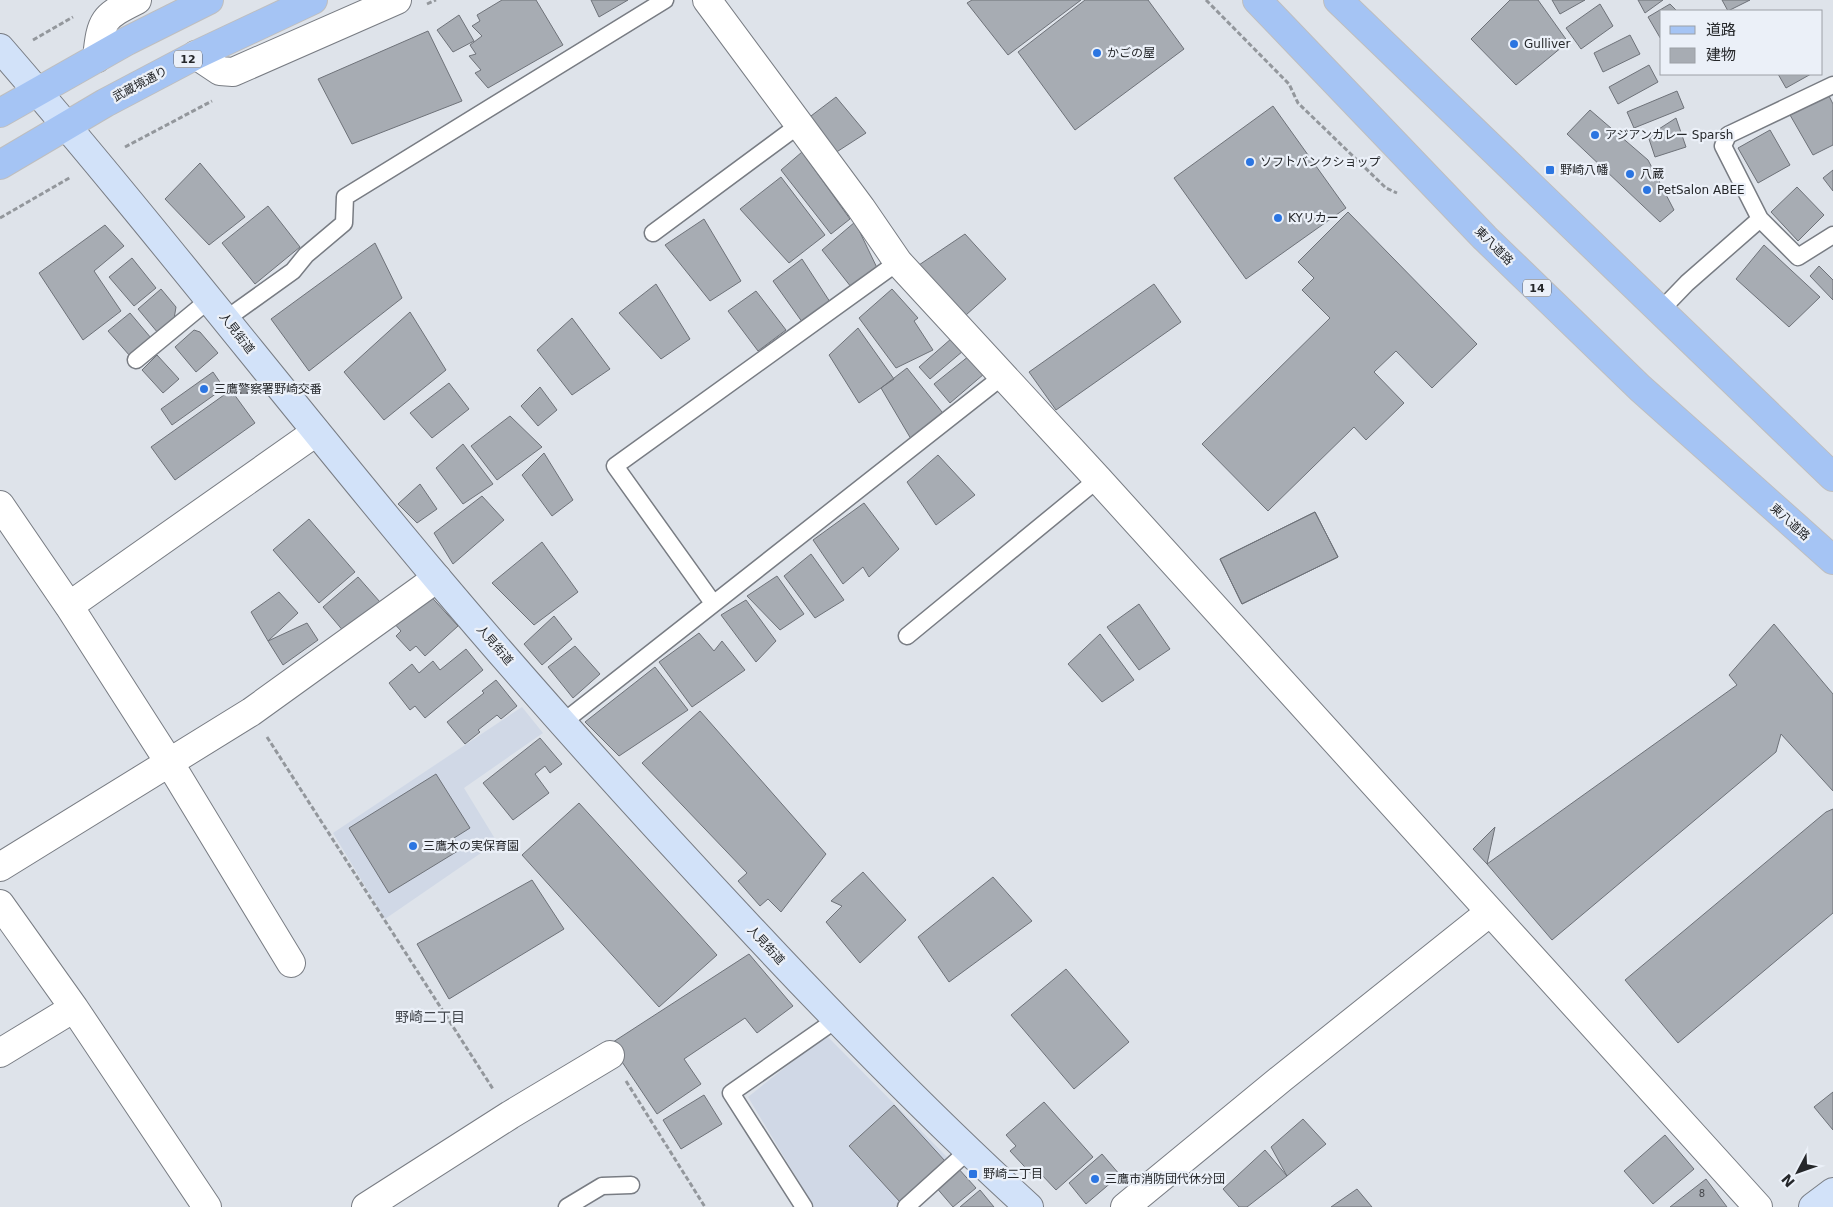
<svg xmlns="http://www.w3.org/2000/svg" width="1833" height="1207" font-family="'DejaVu Sans','Noto Sans JP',sans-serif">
<rect width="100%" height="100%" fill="#dee3ea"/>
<!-- built -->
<path fill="#d0d8e6" d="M522,707L543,733L464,788L497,842L385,919L333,833Z
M826,1035L949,1159L895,1207H814L748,1097Z"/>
<!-- building -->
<path fill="#a7acb3" stroke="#6e7279" d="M502,0H536L563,45L488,88L475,73L481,70L469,56L476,54L470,45L482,36L472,26L480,21L477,15Z
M591,0H628L599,17Z
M972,0H1081L1008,55L967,3Z
M1085,0H1148L1184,49L1075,130L1018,52Z
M1510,0H1538L1568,42L1516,85L1471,39Z
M1552,0H1585L1560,14Z
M1638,0H1663L1645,13Z
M1722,0H1750L1728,11Z
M1600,4L1613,26L1581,49L1566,28Z
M1670,4L1677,11H1662V41L1648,17Z
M459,15L474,41L453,52L437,30Z
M428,31L462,101L352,144L318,79Z
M1630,35L1640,54L1603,72L1594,53Z
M1649,65L1658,82L1618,104L1609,87Z
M1778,74H1811L1786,88Z
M1677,91L1684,108L1634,128L1627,112Z
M1829,96L1833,104V145L1813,155L1790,115Z
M836,97L866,133L835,153L807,119Z
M1273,106L1346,208L1246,279L1174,178Z
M1590,110L1648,160L1674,210L1660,222L1567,134Z
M1676,118L1686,147L1655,157L1648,136Z
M1770,130L1790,165L1758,183L1738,148Z
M802,152L850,219L831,234L781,170Z
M200,163L245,217L209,245L165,199Z
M1833,170V191L1823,178Z
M781,177L825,235L789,263L740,209Z
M1797,187L1824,215L1798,241L1771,212Z
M268,206L300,247L255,284L222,243Z
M1348,212L1477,344L1432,388L1396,351L1374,372L1404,403L1366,440L1354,427L1268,511L1202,444L1330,318L1302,290L1314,278L1298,262Z
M704,219L741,281L710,301L665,245Z
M855,222L880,274L855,292L822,250Z
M105,225L124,246L94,271L121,311L83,340L39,273Z
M965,234L1006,279L966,315L954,307L913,269Z
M375,243L402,298L309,371L271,319Z
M1764,245L1820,297L1789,327L1736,279Z
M132,258L156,288L134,306L109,277Z
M802,259L832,305L805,326L773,281Z
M1819,266L1833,280V300L1810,276Z
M656,284L690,339L661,359L619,313Z
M1154,284L1181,322L1056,410L1029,372Z
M161,289L176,307L174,319L158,333L138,309Z
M892,289L918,318L914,321L933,350L896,368L859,318Z
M756,291L786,330L758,351L728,311Z
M410,312L446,370L384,420L344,372Z
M130,313L151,338L130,356L108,331Z
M572,318L610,369L572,395L537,350Z
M858,328L894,379L859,403L829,355Z
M194,330L200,332L218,353L196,372L175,347Z
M952,338L963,351L930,379L919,367Z
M157,355L179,379L163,393L142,370Z
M969,356L984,374L950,403L934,384Z
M907,368L946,417L914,444L881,388Z
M213,372L224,388L172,425L161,409Z
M449,383L469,409L432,438L410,413Z
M540,387L557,410L538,426L521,406Z
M231,390L255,423L175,480L151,447Z
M510,416L542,447L497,480L471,446Z
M463,444L493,484L463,504L436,468Z
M544,453L573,500L552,516L522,475Z
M938,455L975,495L936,525L907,482Z
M420,484L437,509L417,523L398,504Z
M482,496L504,520L453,564L434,533Z
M864,503L899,549L869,577L863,567L843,584L813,540Z
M1315,512L1338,557L1242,604L1220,559Z
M1315,512L1338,557L1242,604L1220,559Z
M309,519L355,572L319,603L273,550Z
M542,542L578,592L534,625L492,583Z
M811,554L844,600L815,618L784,576Z
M777,576L804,614L780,630L747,596Z
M358,577L380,602L345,633L323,607Z
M425,590L458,626L425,656L416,646L410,651L396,636L401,631L392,621Z
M279,592L298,613L268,641L251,612Z
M746,600L776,641L756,662L721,615Z
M1139,604L1170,649L1139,670L1107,627Z
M554,616L572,639L542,665L524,644Z
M307,623L318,640L283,665L268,641Z
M1774,624L1833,694V791L1781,734L1776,752L1552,940L1487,864L1737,685L1729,675Z
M699,633L714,651L722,641L745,670L692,707L659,662Z
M1100,634L1134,680L1102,702L1068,664Z
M575,646L600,674L573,698L548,667Z
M466,649L483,670L425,718L415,706L410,710L389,683L412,664L419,673L433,661L440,670Z
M655,667L688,710L619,756L585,722Z
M496,680L517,706L501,719L497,715L478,730L480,732L465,744L447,722L484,693L482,691Z
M700,711L826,854L781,912L768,899L760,906L738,881L747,873L642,763Z
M540,738L562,764L550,773L545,766L535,774L549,793L513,820L483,783Z
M436,774L470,828L454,838L461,849L389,893L349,828Z
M579,803L717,955L659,1007L522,855Z
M1833,809V913L1678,1043L1625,980L1826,812Z
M1495,827L1487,864L1473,849Z
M863,872L906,920L860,963L826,922L842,906L831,901Z
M993,877L1032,921L949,982L918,937Z
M532,880L564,929L449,999L417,944Z
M749,954L793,1006L757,1033L745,1018L684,1059L701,1084L657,1114L610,1044Z
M1066,969L1129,1042L1074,1089L1011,1015Z
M1833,1092V1130L1814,1107Z
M704,1095L722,1124L681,1149L663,1120Z
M1044,1102L1093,1157L1056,1190L1041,1174L1036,1179L1010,1151L1016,1146L1006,1135Z
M894,1105L945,1161L900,1202L849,1146Z
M1303,1119L1326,1144L1287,1176L1271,1147Z
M1665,1135L1694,1169L1653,1204L1624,1171Z
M1265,1150L1287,1176L1247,1207H1239L1223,1189Z
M1102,1154L1120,1175L1086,1204L1069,1183Z
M957,1167L976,1188L953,1207L935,1186Z
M1706,1179L1727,1207H1670Z
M1357,1189L1372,1207H1331Z
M980,1190L994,1207H960Z"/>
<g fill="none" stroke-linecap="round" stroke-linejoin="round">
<!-- lane casing -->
<g stroke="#787c83" stroke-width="19">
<path id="lane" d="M1833,85L1728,135L1723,146L1760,219L1798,257L1833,235
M653,233L799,125
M1660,311L1687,283L1760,219
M226,319L293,271L306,255L344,223L345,197L665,0
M136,360L210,299
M713,603L615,466L898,262
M907,636L1098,479
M562,723L1003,376
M567,1207L602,1186L631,1185
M804,1207L731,1093L837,1019
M906,1207L968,1151"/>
</g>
<!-- street casing -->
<g stroke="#787c83" stroke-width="30">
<path id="street" d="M707,0L861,208L898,262L1098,479L1758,1207
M196,55L220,71L233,72L397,0
M97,58C101,19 103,17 137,0
M0,505L69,606L169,762L291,963
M69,606L316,432
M0,867L251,712L437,578
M0,904L74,1008L207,1207
M0,1053L74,1008
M366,1207L510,1115L610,1055
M1125,1207L1282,1078L1490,912"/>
</g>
<!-- secondary casing -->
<g stroke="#787c83" stroke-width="30">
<path id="secondary" d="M0,48C150,221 289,402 436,577C533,692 634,804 737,914C831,1015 927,1114 1029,1207
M1813,1207L1833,1192"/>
</g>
<!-- primary casing -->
<g stroke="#bebebf" stroke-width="30">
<path id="primary" d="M1257,0L1485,238L1640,388L1833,560
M1338,0L1833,477
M0,113L127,41L209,0
M0,165L105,103L196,55L313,0"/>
</g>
<!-- path -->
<path stroke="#93979c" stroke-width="3" stroke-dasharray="5 2.5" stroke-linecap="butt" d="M1206,0L1289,84L1298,103L1386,188L1397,193
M427,4L436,0
M33,40L73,17
M125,147L212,101
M0,218L71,177
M267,737L493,1089
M626,1081L705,1207"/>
<!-- lane -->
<use href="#lane" stroke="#fff" stroke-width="16"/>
<!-- street -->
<use href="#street" stroke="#fff" stroke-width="28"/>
<!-- secondary -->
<use href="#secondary" stroke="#d2e2f9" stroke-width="28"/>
<!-- primary -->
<use href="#primary" stroke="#a5c4f4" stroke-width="28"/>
</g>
<!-- markers -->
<g fill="#2b75e1" stroke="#ebf0f8" stroke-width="2">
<circle cx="1514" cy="44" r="5"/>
<circle cx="1097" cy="53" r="5"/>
<circle cx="1595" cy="135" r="5"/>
<circle cx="1250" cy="162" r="5"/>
<rect x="1545" y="165" width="10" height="10" rx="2.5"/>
<circle cx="1630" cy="174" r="5"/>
<circle cx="1647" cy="190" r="5"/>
<circle cx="1278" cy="218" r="5"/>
<circle cx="204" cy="389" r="5"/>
<circle cx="413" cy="846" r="5"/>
<rect x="968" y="1169" width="10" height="10" rx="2.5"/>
<circle cx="1095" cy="1179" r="5"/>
</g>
<g text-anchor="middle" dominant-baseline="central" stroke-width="4.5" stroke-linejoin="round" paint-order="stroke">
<!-- number labels -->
<g font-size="10" fill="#46484c">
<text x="1702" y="1193">8</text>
</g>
<!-- shield labels -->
<g fill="#ebf0f8" stroke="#606368" stroke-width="1">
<rect x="174" y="50.5" width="28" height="17" rx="4"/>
<rect x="1523" y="279.5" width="28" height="17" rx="4"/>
</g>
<g font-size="11" font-weight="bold" fill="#25272a">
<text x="188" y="59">12</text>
<text x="1537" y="288">14</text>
</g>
<!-- poi labels -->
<g font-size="12" fill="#25272a" stroke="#ebf0f8" text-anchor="start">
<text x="1524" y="44">Gulliver</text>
<text x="1107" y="53">かごの屋</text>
<text x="1605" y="135">アジアンカレー Sparsh</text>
<text x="1260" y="162">ソフトバンクショップ</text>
<text x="1560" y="170">野崎八幡</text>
<text x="1640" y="174">八蔵</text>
<text x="1657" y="190">PetSalon ABEE</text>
<text x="1288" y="218">KYリカー</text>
<text x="214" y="389">三鷹警察署野崎交番</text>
<text x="423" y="846">三鷹木の実保育園</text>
<text x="983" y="1174">野崎二丁目</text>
<text x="1105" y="1179">三鷹市消防団代休分団</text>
</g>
<!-- street labels -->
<g font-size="12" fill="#25272a" stroke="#ebf0f8">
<text transform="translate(140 84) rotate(-28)">武蔵境通り</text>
<text transform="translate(1494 246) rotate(45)">東八道路</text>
<text transform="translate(237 333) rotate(52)">人見街道</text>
<text transform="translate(1790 522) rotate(42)">東八道路</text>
<text transform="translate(495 645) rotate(49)">人見街道</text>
<text transform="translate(766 945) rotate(47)">人見街道</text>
</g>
<!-- neighbourhood labels -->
<g font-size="14" fill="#42464c" stroke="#ebf0f8">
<text x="430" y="1017">野崎二丁目</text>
</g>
</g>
<!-- legend -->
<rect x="1660" y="10" width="162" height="65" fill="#ebf0f8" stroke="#9ca0a6"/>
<rect x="1670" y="26" width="25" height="8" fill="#a5c4f4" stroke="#9ca0a6"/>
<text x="1706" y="35" font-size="15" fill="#25272a">道路</text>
<rect x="1670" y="48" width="25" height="15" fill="#a7acb3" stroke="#9ca0a6"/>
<text x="1706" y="60" font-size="15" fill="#25272a">建物</text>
<!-- north arrow -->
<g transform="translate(1798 1172) rotate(229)" stroke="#ebf0f8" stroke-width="4" paint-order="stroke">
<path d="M0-4L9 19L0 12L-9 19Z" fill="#25272a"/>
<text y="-8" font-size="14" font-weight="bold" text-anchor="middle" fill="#25272a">N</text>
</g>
</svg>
